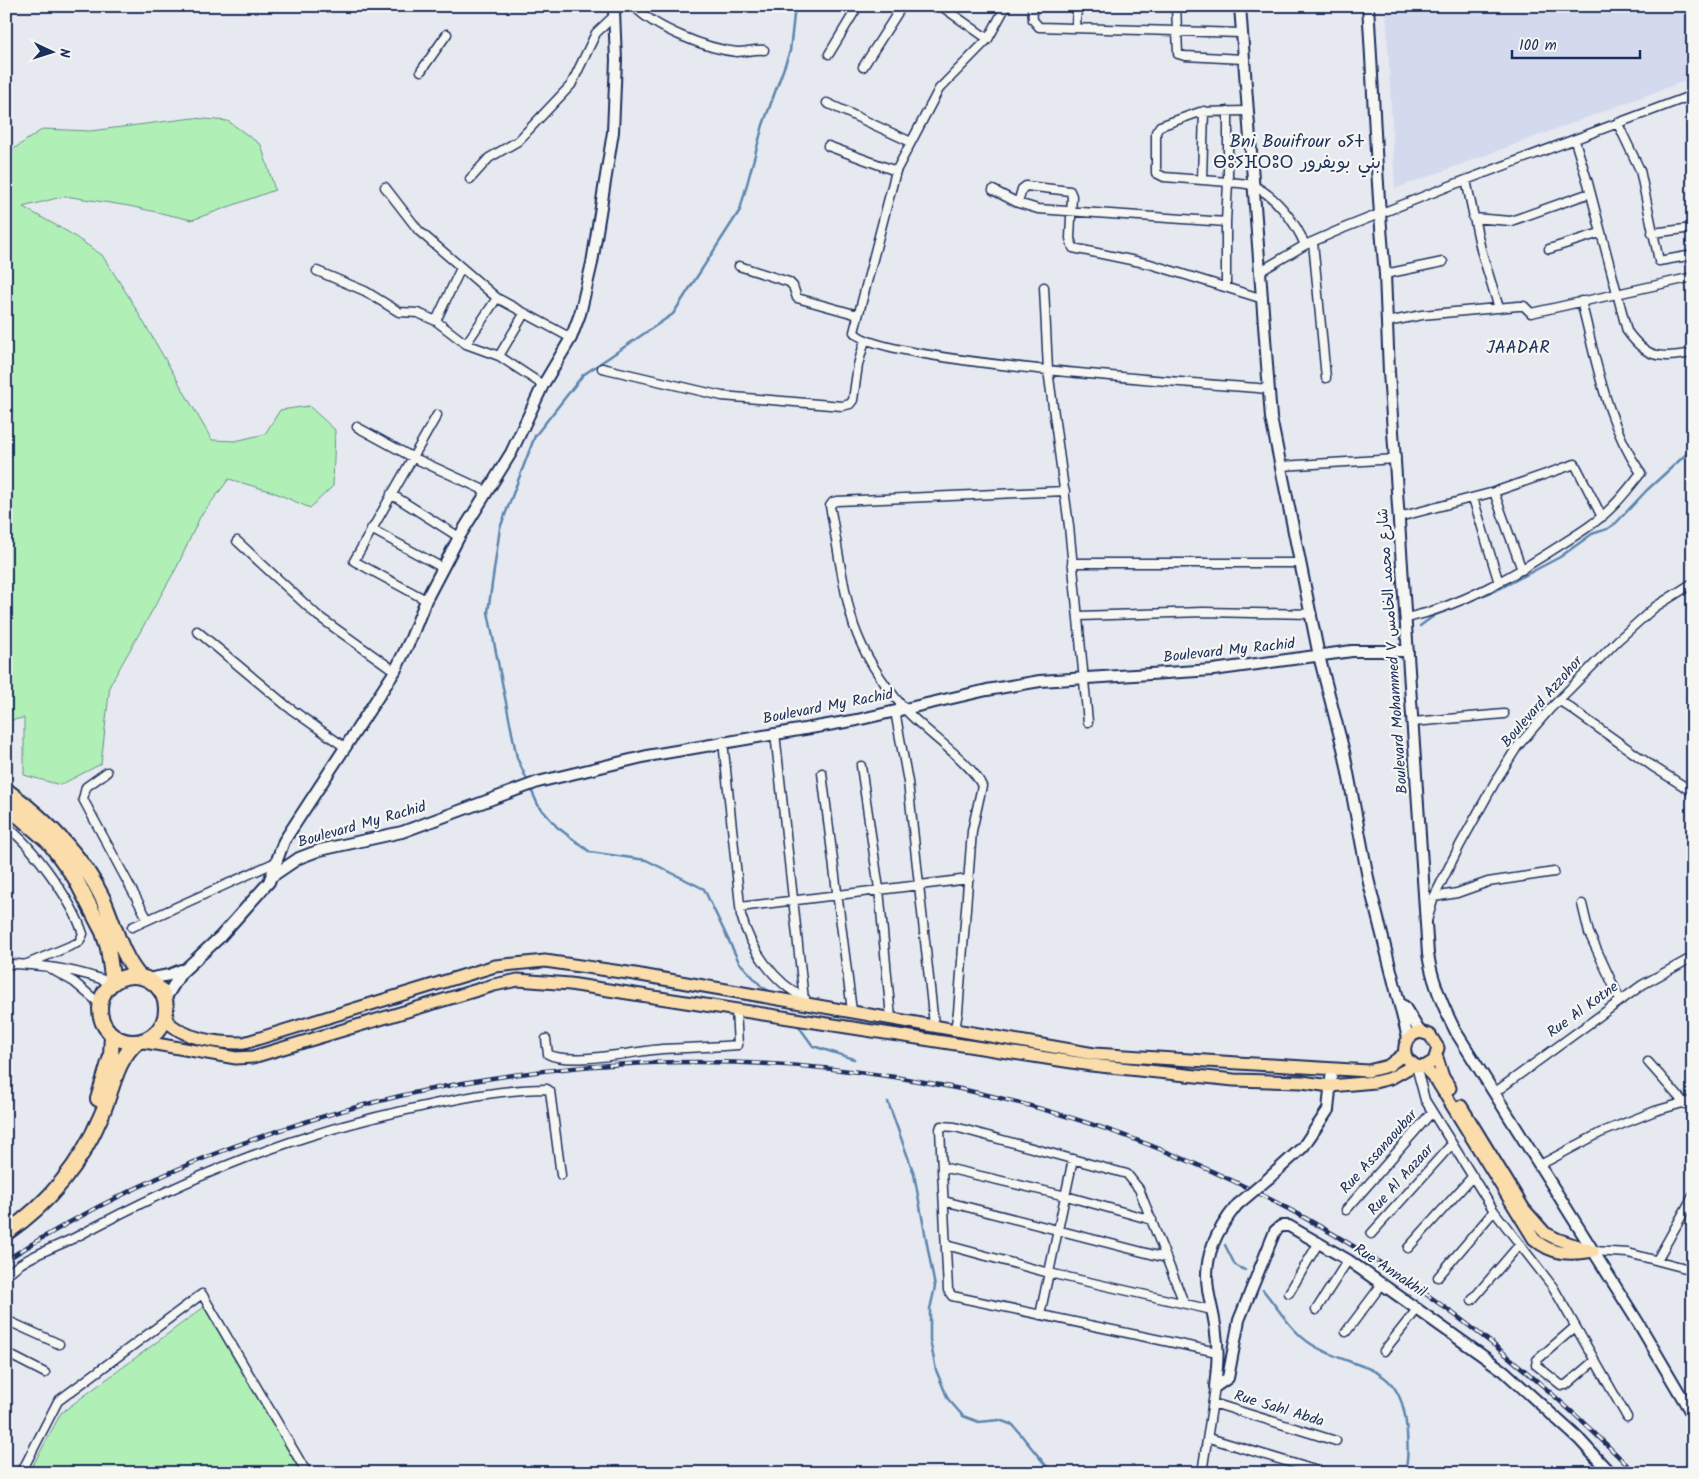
<svg xmlns="http://www.w3.org/2000/svg" width="1699" height="1479" font-family="Kalam,'Playpen Sans Arabic','Noto Sans Tifinagh',sans-serif">
<rect width="100%" height="100%" fill="#e7e9f0"/>
<filter id="ink" filterUnits="userSpaceOnUse"><feTurbulence type="fractalNoise" baseFrequency=".02" numOctaves="2"/><feDisplacementMap in="SourceGraphic" scale="10" xChannelSelector="R" yChannelSelector="G"/><feConvolveMatrix kernelMatrix="1 2 1 2 8 2 1 2 1" color-interpolation-filters="sRGB"/></filter>
<g filter="url(#ink)">
<!-- built -->
<path fill="#d4daed" d="M1386,6H1683L1693,31V78L1395,189Z"/>
<!-- green -->
<path fill="#b0efb6" stroke="#668f8a" d="M193,118L228,121L261,145L275,190L192,220L129,206L65,196L23,207L68,232L102,255L129,297L212,440L235,441L265,434L280,410L309,406L335,430L333,486L310,508L273,492L229,479L200,517L177,567L110,685L101,764L60,785L24,775V718L6,721V154L43,129L90,131Z
M204,1307L302,1473H29L61,1413Z"/>
<g fill="none" stroke-linecap="round" stroke-linejoin="round">
<!-- stream -->
<path stroke="#5b86af" stroke-width="2.5" d="M1420,626L1435,615L1501,588L1560,557L1592,534L1607,529L1616,523L1647,490L1693,448
M528,782L517,758L488,612L500,528L535,436L583,375L673,314L740,210L763,125L790,51L795,6
M530,787L538,805L557,827L590,852L646,860L704,889L739,962L762,987L773,993
M797,1024L813,1046L854,1059
M888,1102L914,1174L935,1287L930,1309V1340L936,1370L948,1399L963,1416L979,1422L999,1420L1013,1425L1052,1473
M1225,1245L1235,1265L1245,1270
M1263,1290C1278,1308 1292,1332 1311,1344C1354,1372 1399,1359 1406,1423C1408,1440 1409,1456 1405,1473"/>
<!-- street casing -->
<g stroke="#1b2f5e" stroke-width="11">
<path id="street" d="M634,6C654,28 707,49 737,52C746,52 755,49 764,50
M941,6L988,39
M1006,6L988,39L939,89L896,171L854,332C876,363 1212,384 1268,389
M1032,6L1033,20L1039,27L1241,33
M1176,6L1178,54L1185,56L1243,59
M1076,27L1077,6
M829,54L858,6
M863,67L902,6
M421,71L447,34
M827,103L911,142
M1228,111V182L1164,177L1156,173V132L1160,126L1200,112L1246,111
M1618,124L1640,170L1659,261L1693,255
M1575,141L1588,183L1627,331C1648,360 1660,358 1693,353
M828,146L896,171
M470,179L489,158L518,141L571,85L596,33L614,16
M1202,179L1204,111
M1466,180L1481,250L1499,308
M385,187L419,231L497,298L571,338
M993,190L1018,203L1038,209L1226,222L1228,182C1235,183 1245,183 1251,185C1275,194 1296,223 1305,245
M1018,203L1022,189L1026,186L1070,191L1072,196L1070,238L1073,248L1150,264L1260,298
M1473,218L1511,221L1590,193
M1652,233L1693,228
M1313,242L1326,378
M1549,249L1600,233
M739,266L789,282L793,286L797,298L858,315
M317,271L365,291L399,312L418,313L436,321L466,344L499,356L543,385
M1259,272L1305,245L1344,228L1447,187L1693,95
M1385,274L1443,262
M1226,286V222
M1044,287L1048,370L1069,526L1088,722
M436,321L461,268
M1387,322L1422,315L1518,306H1524L1531,313L1693,277
M466,344L497,298
M499,356L524,314
M602,368L722,396L842,406L850,404L853,400L858,365L865,340
M357,427L412,457L486,491
M1281,466L1396,459
M1494,492L1522,570
M391,494L459,537
M1473,498L1499,583
M1399,517L1494,492L1575,464L1602,517
M371,529L443,568
M237,541L318,616L395,671
M1072,563H1301
M426,600L354,561L437,415
M1079,616L1203,612L1312,614
M1407,618C1463,605 1511,577 1559,546C1578,534 1598,522 1614,505C1624,495 1632,484 1641,473C1606,423 1596,359 1581,301
M197,631L288,707L346,748
M1559,700L1652,766L1693,792
M895,711L908,782L934,1025
M1413,722L1504,714
M775,733L804,1000
M723,741L741,915C750,948 774,983 805,998
M861,766L879,889L891,1018
M107,772L86,787L83,799L148,920
M822,773L852,1011
M6,826C33,846 73,902 83,934L79,942L75,944L27,964
M1434,897L1457,893L1488,882L1554,872
M1582,904L1589,933L1620,1000
M740,907L969,879
M1427,921L1434,897L1460,845L1495,782L1517,747L1550,709L1618,640L1655,607L1693,583
M132,927L276,862
M6,964C43,964 78,970 112,983
M51,969L74,982L100,1004
M955,1029L958,1012L972,831L982,786C971,761 923,731 904,708C884,685 864,655 854,626C842,588 838,546 830,506L833,502L837,501L1065,491
M546,1039L548,1054C568,1066 636,1051 662,1049C687,1048 712,1047 738,1045L736,1010
M1648,1062L1685,1104
M1416,1066L1425,1100L1494,1211L1553,1287L1627,1417
M1494,1093L1642,985L1693,957
M1540,1165L1600,1133L1655,1111L1693,1100
M942,1167L1066,1196L1152,1220
M944,1201L1166,1258
M1346,1210L1432,1112
M1371,1234L1452,1144
M946,1245L1049,1273L1212,1310
M1408,1248L1473,1176
M1593,1251L1628,1253L1693,1270
M1657,1260L1693,1196
M6,1276C23,1257 55,1248 78,1236C191,1175 293,1134 420,1107C461,1098 504,1089 547,1089L550,1091L561,1175
M1438,1277L1494,1211
M1289,1293L1319,1242
M1472,1300L1520,1244
M1184,1303L1139,1189L1127,1174L955,1127L941,1126L940,1129L948,1290L952,1296L1217,1352
M1316,1310L1348,1260
M1040,1315L1073,1159
M6,1320L59,1344
M1575,1327L1537,1360L1536,1365L1561,1385H1566L1594,1361
M1346,1332L1382,1284
M1384,1351L1418,1308
M6,1353L45,1373
M1213,1403L1336,1441
M1209,1438L1325,1473
M21,1473L58,1401L202,1294L307,1473
M1202,1473L1215,1387"/>
</g>
<!-- secondary casing -->
<g stroke="#1b2f5e" stroke-width="14">
<path id="secondary" d="M1240,6L1271,418L1319,656L1344,752L1369,883L1408,1038
M1368,6C1374,96 1376,185 1385,274L1389,372L1428,954C1432,982 1443,1007 1456,1032L1639,1324L1693,1416
M271,877L299,858L320,850L402,832L538,782L647,756L857,720L987,690L1040,681L1213,670L1352,651H1408
M148,979L169,975L181,970
M165,999L181,973L220,937L269,882L284,841L395,671L411,638L426,600L459,537L511,453L543,385L571,338L580,314L592,263L613,132L616,60L614,11L617,6
M1404,1006L1420,1032
M1269,1178L1303,1147L1328,1110L1332,1070
M1237,1205C1217,1230 1203,1256 1208,1289C1210,1304 1215,1318 1216,1334C1219,1352 1217,1369 1215,1387L1228,1378L1239,1320L1275,1231L1281,1226H1289L1348,1260L1504,1371L1579,1439L1610,1473"/>
</g>
<!-- primary casing -->
<g stroke="#1b2f5e" stroke-width="15">
<path id="primary" d="M165,1019C184,1040 217,1043 244,1043L495,966L545,961L635,974L1094,1054L1368,1071L1388,1066L1404,1054
M139,1041L236,1058L253,1057L494,985L518,980L570,984L1091,1065L1234,1080L1302,1082L1330,1086L1375,1082L1391,1078L1414,1065
M1437,1058L1443,1077L1450,1088
M1424,1067L1434,1061L1438,1048L1430,1035L1420,1032C1407,1036 1401,1046 1407,1059L1416,1066L1424,1067L1437,1081L1534,1239C1552,1255 1570,1255 1593,1251
M1461,1106L1524,1209L1545,1233L1557,1239L1589,1250"/>
</g>
<!-- highway casing -->
<g stroke="#1b2f5e" stroke-width="18">
<path id="highway" d="M6,790C45,819 82,855 103,899C115,926 120,953 139,976
M6,805L49,842L75,878L103,932L108,948L113,983
M100 1009a33 33 0 1 1 66 0a33 33 0 1 1-66 0Z
M98,1099L111,1056L112,1034
M6,1233C48,1204 81,1164 101,1116C113,1090 115,1061 137,1042"/>
</g>
<!-- street -->
<use href="#street" stroke="#f6f6f2" stroke-width="8"/>
<!-- secondary -->
<use href="#secondary" stroke="#f6f6f2" stroke-width="10"/>
<!-- primary -->
<use href="#primary" stroke="#fbddab" stroke-width="11"/>
<!-- highway -->
<use href="#highway" stroke="#fbddab" stroke-width="14"/>
<!-- rail casing -->
<g stroke="#1b2f5e" stroke-width="4.5">
<path id="rail" d="M6,1260C355,1039 811,998 1191,1162C1359,1234 1507,1342 1635,1473"/>
</g>
<!-- rail -->
<use href="#rail" stroke="#f6f6f2" stroke-width="2.5" stroke-dasharray="8" stroke-linecap="butt"/>
<!-- secondary-bridge casing -->
<g stroke="#1b2f5e" stroke-width="14" stroke-linecap="butt">
<path id="secondary-bridge" d="M1237,1205L1269,1178"/>
</g>
<!-- secondary-bridge -->
<use href="#secondary-bridge" stroke="#f6f6f2" stroke-width="10"/>
</g>
</g>
<g text-anchor="middle" dominant-baseline="central" stroke-width="4.5" stroke-linejoin="round" paint-order="stroke">
<!-- street labels -->
<g font-size="15" fill="#1b2f5e" stroke="#f6f6f2">
<text transform="translate(1229 651) rotate(-6)">Boulevard My Rachid</text>
<text transform="translate(1393 651) rotate(-94)">Boulevard Mohammed V شارع محمد الخامس</text>
<text transform="translate(1542 702) rotate(-49)">Boulevard Azzohor</text>
<text transform="translate(828 707) rotate(-11)">Boulevard My Rachid</text>
<text transform="translate(362 825) rotate(-16)">Boulevard My Rachid</text>
<text transform="translate(1583 1010) rotate(-36)">Rue Al Kotne</text>
<text transform="translate(1379 1152) rotate(-48)">Rue Assanaoubar</text>
<text transform="translate(1401 1180) rotate(-48)">Rue Al Aazaar</text>
<text transform="translate(1390 1271) rotate(34)">Rue Annakhil</text>
<text transform="translate(1279 1409) rotate(17)">Rue Sahl Abda</text>
</g>
<!-- quarter labels -->
<g font-size="18" fill="#1b2f5e" stroke="#f6f6f2">
<text x="1297" y="142">Bni Bouifrour ⴰⵢⵜ<tspan x="1297" dy="21">ⴱⵓⵢⴼⵔⵓⵔ بني بويفرور</tspan></text>
<text x="1518" y="348">JAADAR</text>
</g>
</g>
<!-- margin -->
<rect width="1699" height="1479" fill="none" stroke="#f6f6f2" stroke-width="25"/>
<rect x="12" y="12" width="1674" height="1454" fill="none" stroke="#1b2f5e" stroke-width="2" filter="url(#ink)"/>
<!-- north arrow -->
<g transform="translate(52 52) rotate(94)" stroke="#f6f6f2" stroke-width="4" paint-order="stroke">
<path d="M0-4L9 19L0 12L-9 19Z" fill="#1b2f5e"/>
<text y="-8" font-size="14" font-weight="bold" text-anchor="middle" fill="#1b2f5e">N</text>
</g>
<!-- scale -->
<path d="M1512 50v8h128v-8" fill="none" stroke="#1b2f5e" stroke-width="2.5"/>
<text x="1519" y="50" font-size="15" fill="#1b2f5e" stroke="#f6f6f2" stroke-width="4" paint-order="stroke">100 m</text>
</svg>
